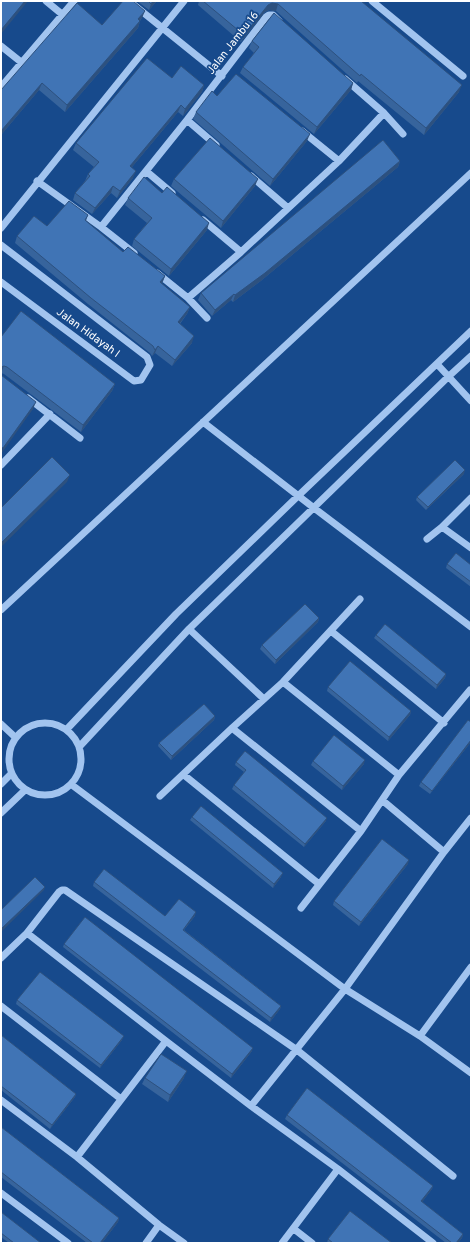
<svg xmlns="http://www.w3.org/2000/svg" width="472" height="1244" font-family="Overpass,sans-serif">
<rect width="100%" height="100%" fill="#174a8c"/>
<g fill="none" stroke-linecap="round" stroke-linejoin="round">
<!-- minor -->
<path stroke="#a2c4ef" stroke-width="7" d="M46,1L63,15
M129,1L222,76
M372,1L463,76
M1,46L21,62
M345,79L384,113L403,134
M1,87L74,1
M187,120L216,145
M302,131L339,161
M146,171L172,193
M251,176L288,208
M37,181L101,227L134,253
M203,220L241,252
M101,227L187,120L266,17L269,15H273L279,21
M1,228L184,1
M1,245L147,357L150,365L141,380L134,381L1,282
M157,273L188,298L241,252L339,161L384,113
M188,298L207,318
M437,364L471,401
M28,398L80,438
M203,422L314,508L471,627
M1,465L50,414
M442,527L471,548
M427,539L442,527L471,498
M1,610L471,173
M189,629L264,699
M331,631L444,723
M283,682L399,775
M9 759a36 36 0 1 1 72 0a36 36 0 1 1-72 0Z
M1,724L15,737
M232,728L361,831
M67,729L176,614L298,496L471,331
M80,746L189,629L448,377L471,356
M184,775L319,884
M1,784L11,774
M72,785L345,989L420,1036L471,967
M160,796L232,728L283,682L360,599
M382,800L444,852
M1,813L25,790
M301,908L361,831L399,775L470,690
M27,933L166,1041
M1,958L27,933L59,892L62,890H65L297,1050L453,1176
M1,1006L121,1099
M420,1036L471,1073
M1,1100L77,1157L159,1225L184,1243
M251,1106L345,989L444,852L471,818
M77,1157L166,1041L251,1106L338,1169L282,1243
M338,1169L433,1243
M1,1193L68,1243
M294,1229L312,1243
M146,1243L159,1225"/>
</g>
<!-- wall -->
<path fill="#37649c" d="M137,1H157L149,10Z
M199,1H361L459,92L424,135L358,81L357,83L276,11L269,10L265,12L241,42L198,5Z
M142,18L140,21L138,28L65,112L39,90L1,135V90L102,25Z
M252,41L353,83L351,90L314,134L240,73L243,67L254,53L249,48Z
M172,78L204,85L202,92L183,116L178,112L132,167L133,178L117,198L111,193L92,214L73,200L75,193L85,181L88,174L94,167L73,150L76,143Z
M217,96L307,141L270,186L193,119L196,112Z
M400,161L398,167L262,280L233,302L231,300L212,316L198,300L201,293Z
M174,179L255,186L221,228L171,186Z
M128,198L207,230L169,276L132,246L134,239L147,223L125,205Z
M88,215L86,221L123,252L165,276L162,284L190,307L187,314L180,324L192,343L172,366L155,353L152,356L150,353L88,304L15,243L17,236L47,226Z
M1,337L115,384L112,391L81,432L4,374L1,373Z
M464,474L426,510L416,500L417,497Z
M447,564L471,565V587L446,568Z
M319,618L318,622L275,664L260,649L262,645Z
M376,635L446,674L445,678L436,689L374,638Z
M328,687L411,711L410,715L388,741L327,691Z
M215,716L214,720L171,760L158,746L159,743Z
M471,722V742L430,794L419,786L421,782Z
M313,761L364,764L342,790L311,765Z
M236,762L326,821L304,847L232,789L234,785L244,772L235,765Z
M192,817L281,877L273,888L190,820Z
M408,864L359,926L333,905L334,901Z
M94,882L165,916H195L184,930L281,1006L280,1009L270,1022L93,886Z
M64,944L252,1051L231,1078L63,947Z
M17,1000L122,1040L100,1068L16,1004Z
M1,1035L76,1094L75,1097L50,1129L1,1090Z
M145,1078H184L168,1102L142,1084Z
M287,1115L433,1186L432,1189L422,1202L463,1234L462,1238L458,1243H446L285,1119Z
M1,1127L119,1218L118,1222L102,1243H87L1,1177Z
M1,1212L41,1243H9L1,1237Z
M328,1239L392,1243H327Z"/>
<!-- shaded-wall -->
<path fill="#2d517f" d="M25,1H28L1,34V30Z
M153,1H157L149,10L151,4Z
M272,3L278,4L276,11L269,10L265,12L241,42L244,35L268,5Z
M145,11L142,18L135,26L138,19Z
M140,21L138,28L65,112L67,105Z
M42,83L39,90L1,135V131Z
M353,83L351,90L314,134L317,127Z
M204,85L202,92L183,116L185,109Z
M462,85L459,92L424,135L426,128Z
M181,105L178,112L127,173L130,166Z
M310,134L307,141L270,186L273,179Z
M400,161L398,167L262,280L233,302L235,295Z
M136,171L133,178L117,198L120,191Z
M258,179L255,186L221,228L223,221Z
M113,186L111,193L92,214L95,208Z
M209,223L207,230L169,276L171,269Z
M165,276L162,283L157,289L160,282Z
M234,294L231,300L212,316L215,310Z
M190,307L187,314L175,329L178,322Z
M194,336L192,343L172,366L175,360Z
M158,346L155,353L152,356L155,350Z
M4,366L1,373V367Z
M115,384L112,391L81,432L83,425Z
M36,402L33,409L1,454L3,448Z
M465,470L464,474L426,510L428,507Z
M70,475L67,482L1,547V543Z
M319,618L318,622L275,664L276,660Z
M446,674L445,678L436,689L437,685Z
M411,711L410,715L388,741L389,737Z
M215,716L214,720L171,760L172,756Z
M471,740V742L430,794L432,791Z
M365,760L364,764L342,790L343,786Z
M327,818L326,821L304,847L305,844Z
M409,860L408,864L359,926L361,922Z
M283,873L281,877L273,888L274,884Z
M45,887L44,890L1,932V929Z
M196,912L195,916L181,933L183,930Z
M281,1006L280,1009L270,1022L271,1018Z
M124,1036L122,1040L100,1068L101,1065Z
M253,1048L252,1051L231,1078L232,1074Z
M187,1071L184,1078L168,1102L170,1095Z
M76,1094L75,1097L50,1129L52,1125Z
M433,1186L432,1189L420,1205L421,1201Z
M119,1218L118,1222L102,1243H100Z
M463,1234L462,1238L458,1243H456Z"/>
<!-- building -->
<path fill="#4074b5" stroke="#2d517f" d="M1,1H25L1,30Z
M123,1H133L145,11L138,19L140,21L67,105L42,83L1,131V90L77,3L102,25Z
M148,1H153L151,4Z
M203,1H361L462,85L426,128L361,74L360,76L278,4L272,3L268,5L244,35Z
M274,13L353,83L317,127L243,67L259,47L252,41Z
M147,58L172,78L181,66L204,85L185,109L181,105L130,166L136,171L120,191L113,186L95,208L75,193L90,176L88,174L99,162L76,143Z
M236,74L310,134L273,179L196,112L212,91L217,96Z
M210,138L258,179L223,221L174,179Z
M383,140L400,161L265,273L235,295L234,294L215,310L201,293Z
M144,177L162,193L167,187L209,223L171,269L134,239L152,218L128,198Z
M69,201L88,215L85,220L123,252L128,247L165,276L160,282L190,307L178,322L194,336L175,360L158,346L155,350L153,346L91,298L17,236L34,216L47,226Z
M21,311L115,384L83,425L7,367L4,366L1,367V337Z
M1,375L36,402L3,448L1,447Z
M52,457L70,475L1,543V508Z
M455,460L465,470L428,507L417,497Z
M456,553L471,565V582L447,564Z
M305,604L319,618L276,660L262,645Z
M385,624L446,674L437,685L376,635Z
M350,661L411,711L389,737L328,687Z
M204,704L215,716L172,756L159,743Z
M468,720L471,722V740L432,791L421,782Z
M334,735L365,760L343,786L313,761Z
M245,751L327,818L305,844L234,785L246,770L236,762Z
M201,806L283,873L274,884L192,817Z
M382,839L409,860L361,922L334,901Z
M104,869L165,916L179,899L196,912L183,930L281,1006L271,1018L94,882Z
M35,877L45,887L1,929V910Z
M85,917L253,1048L232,1074L64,944Z
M40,972L124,1036L101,1065L17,1000Z
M1,1035L76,1094L52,1125L1,1086Z
M161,1054L187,1071L170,1095L145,1078Z
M307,1088L433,1186L421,1201L463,1234L456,1243H452L287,1115Z
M1,1127L119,1218L100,1243H93L1,1172Z
M350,1211L392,1243H333L328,1239Z
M1,1212L41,1243H14L1,1233Z"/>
<g text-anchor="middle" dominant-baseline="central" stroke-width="3.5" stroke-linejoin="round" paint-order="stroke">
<!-- street labels -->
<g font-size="11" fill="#fff" stroke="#174a8c">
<text transform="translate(233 43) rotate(-52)">Jalan Jambu 16</text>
<text transform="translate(88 333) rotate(36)">Jalan Hidayah I</text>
</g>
</g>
<!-- border -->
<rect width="472" height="1244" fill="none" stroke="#ffffff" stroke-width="4"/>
</svg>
